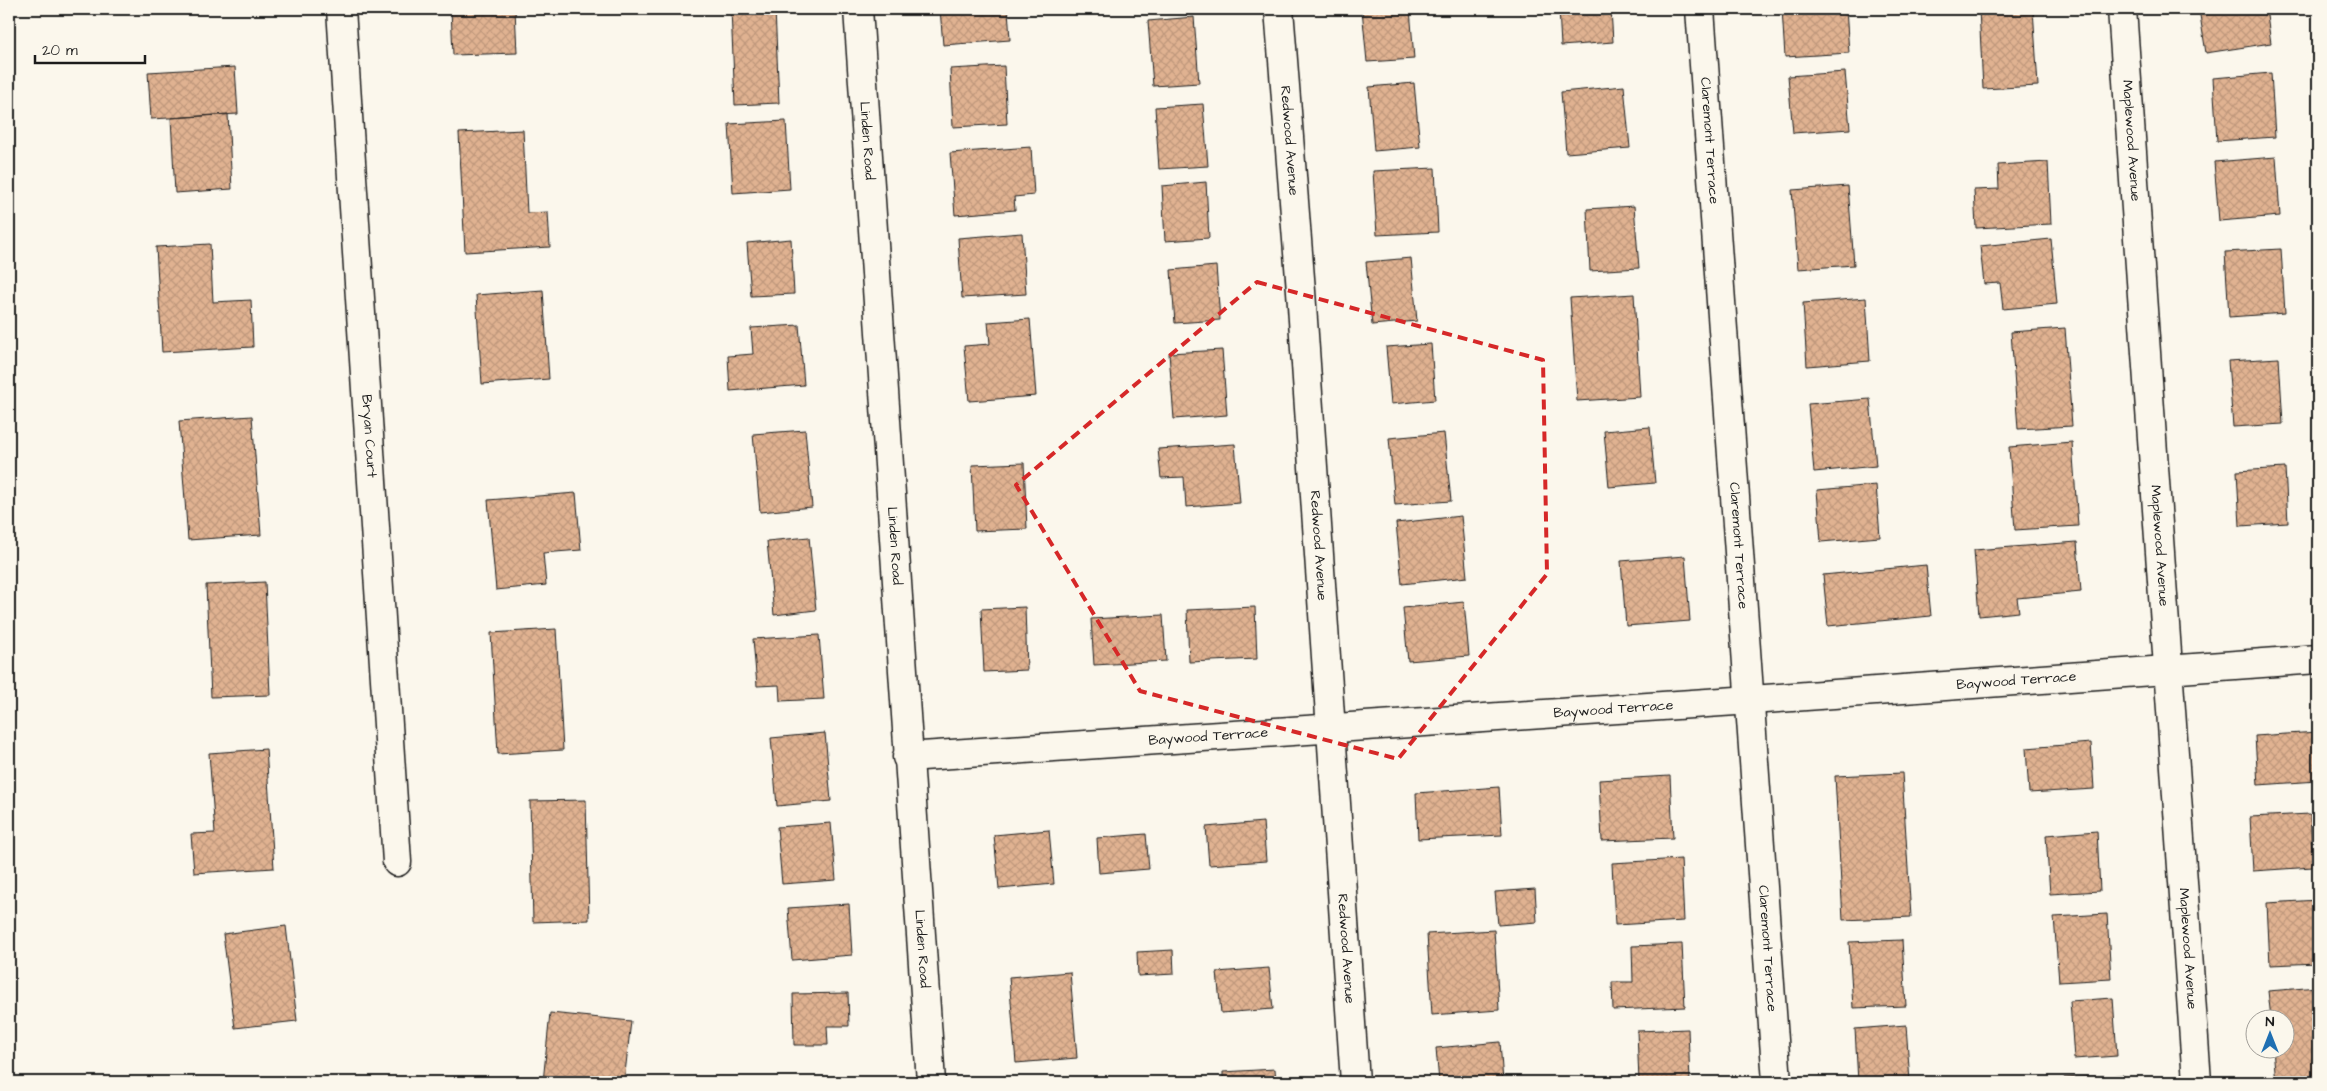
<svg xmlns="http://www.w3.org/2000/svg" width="2327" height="1091" font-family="'Architects Daughter',sans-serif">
<defs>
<pattern id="building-cross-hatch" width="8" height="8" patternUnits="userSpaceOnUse" patternTransform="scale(1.25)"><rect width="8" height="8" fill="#e0b291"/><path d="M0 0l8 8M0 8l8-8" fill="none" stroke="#c0987c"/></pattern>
</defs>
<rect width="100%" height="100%" fill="#fbf7ec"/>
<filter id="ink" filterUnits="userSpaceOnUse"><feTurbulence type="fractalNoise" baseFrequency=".02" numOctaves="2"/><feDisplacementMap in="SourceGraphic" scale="10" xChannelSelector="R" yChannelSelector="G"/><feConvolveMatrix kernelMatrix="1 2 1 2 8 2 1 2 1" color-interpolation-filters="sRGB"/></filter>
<g filter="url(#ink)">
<!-- building -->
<path fill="url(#building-cross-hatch)" stroke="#1c1c1c" d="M451,9H515L517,53L453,55Z
M731,9H775L779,103L735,105Z
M940,9H1008L1010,40L943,45Z
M1362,9H1410L1414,59L1367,62Z
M1559,9H1611L1613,42L1561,46Z
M1782,9H1846L1849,53L1785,57Z
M1979,9H2033L2038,86L1983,89Z
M2199,9H2266L2271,43L2206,53Z
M1194,17L1199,83L1153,86L1148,21Z
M1004,66L1007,124L953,127L950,69Z
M235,67L238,114L151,119L148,72Z
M1845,72L1850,129L1793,133L1788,76Z
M2271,73L2275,137L2217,141L2213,78Z
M1414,83L1420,147L1374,151L1369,87Z
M1624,86L1630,148L1566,153L1561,92Z
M1203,104L1208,166L1159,169L1155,107Z
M228,114L232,189L175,193L171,118Z
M786,121L790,189L733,193L729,124Z
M523,130L527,213L548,212L550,247L465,252L459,133Z
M1031,147L1034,195L1014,197L1015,210L955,215L950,153Z
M2276,157L2280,216L2219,221L2214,162Z
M2048,162L2051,224L1976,228L1974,190L1999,189L1998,165Z
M1435,168L1438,232L1377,235L1373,171Z
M1206,182L1209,238L1165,241L1162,186Z
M1848,186L1854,265L1798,269L1792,190Z
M1634,206L1639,268L1590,271L1587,209Z
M1022,233L1026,294L962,298L958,238Z
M791,239L794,294L751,296L747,243Z
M2051,239L2057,304L2003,309L2000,283L1984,284L1980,246Z
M210,244L213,302L251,300L253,347L162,352L156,247Z
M2281,249L2285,313L2229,317L2225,252Z
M1411,258L1417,321L1372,325L1366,262Z
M1216,266L1220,320L1175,323L1171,270Z
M543,290L549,379L482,384L476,295Z
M1634,294L1640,397L1577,401L1570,298Z
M1866,298L1870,361L1807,366L1803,303Z
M1030,319L1036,396L969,401L964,346L990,344L988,322Z
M799,325L804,385L730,391L728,356L753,354L751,328Z
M2065,328L2072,426L2018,429L2011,332Z
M1431,344L1435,400L1391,404L1386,347Z
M1222,350L1227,415L1174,419L1169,353Z
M2279,358L2283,424L2233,427L2228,361Z
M1870,399L1876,466L1814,472L1808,404Z
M252,416L261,535L188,540L179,421Z
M1650,427L1655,483L1609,487L1604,431Z
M805,430L812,507L760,512L753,434Z
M1444,433L1451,501L1395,505L1389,438Z
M2072,442L2078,526L2015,530L2009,447Z
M1235,444L1240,503L1186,507L1184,477L1161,478L1158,449Z
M1024,463L1027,529L975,531L972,465Z
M2285,468L2288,523L2240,526L2237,471Z
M1876,485L1880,537L1821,542L1817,490Z
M576,493L581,550L543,553L546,585L496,590L488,500Z
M1461,516L1467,577L1402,584L1396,523Z
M809,537L816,610L774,615L767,541Z
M2077,542L2081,592L2017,598L2019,612L1979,616L1974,550Z
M1685,556L1690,621L1626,626L1621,561Z
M1926,565L1931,616L1828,626L1823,575Z
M265,582L270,695L211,697L206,585Z
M1464,602L1469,656L1408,661L1403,608Z
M1025,607L1027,670L984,672L981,609Z
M1255,607L1257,659L1189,662L1187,610Z
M1163,615L1166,661L1094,665L1091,619Z
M556,629L563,750L498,754L491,633Z
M819,635L824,699L780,701L779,685L757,686L753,639Z
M2318,732V781L2258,785L2255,736Z
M825,733L831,801L777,806L771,738Z
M2091,743L2094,789L2029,793L2026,748Z
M266,749L274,868L194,873L191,834L215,833L209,753Z
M1902,773L1911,917L1843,920L1835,776Z
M1670,776L1673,838L1602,841L1599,780Z
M1499,787L1502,835L1418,839L1416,793Z
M586,800L589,920L533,922L530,801Z
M2310,814L2313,867L2253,871L2250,817Z
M1263,822L1266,861L1209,865L1206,827Z
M831,823L836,880L782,884L777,827Z
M1049,830L1054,884L999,889L994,835Z
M2097,831L2100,891L2050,894L2046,835Z
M1146,834L1149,869L1099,873L1097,838Z
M1681,859L1684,921L1615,925L1612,863Z
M1535,889L1537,922L1498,925L1495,892Z
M2318,900V963L2270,965L2267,903Z
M849,904L852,955L792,960L788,908Z
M2107,914L2111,979L2059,982L2054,917Z
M286,926L297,1021L235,1028L223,934Z
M1494,930L1499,1010L1432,1015L1427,934Z
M1902,940L1906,1006L1853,1008L1849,942Z
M1682,944L1685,1007L1613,1010L1612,982H1633L1632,946Z
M1173,950L1174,974L1138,976L1137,952Z
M1269,968L1273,1009L1221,1013L1217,972Z
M1070,972L1077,1058L1016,1063L1009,977Z
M2318,987V1082H2276L2273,1048H2284V1018H2271L2268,991Z
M848,993L849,1026H827L828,1045H794L793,994Z
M2113,998L2117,1056L2074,1059L2070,1001Z
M550,1013L631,1021L624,1082H543Z
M1906,1025L1910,1082H1858L1855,1029Z
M1688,1029L1690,1082H1639L1637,1031Z
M1500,1042L1503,1082H1439L1436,1048Z
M1275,1069L1276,1082H1223V1072Z
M2123,1075V1082H2064V1078Z"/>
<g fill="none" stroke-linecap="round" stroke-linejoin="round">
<!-- minor casing -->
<g stroke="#1c1c1c" stroke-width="31">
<g id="minor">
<path id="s1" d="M341,9L397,862"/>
<path id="s2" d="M858,9L931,1082"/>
<path id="s3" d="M1279,9L1301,291L1355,1082"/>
<path id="s4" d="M1700,9L1777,1082"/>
<path id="s5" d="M2122,9L2197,1082"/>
<path id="s6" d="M907,757L1751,700L2318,659"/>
</g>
</g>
<!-- minor -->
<use href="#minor" stroke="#fbf7ec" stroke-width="28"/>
</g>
</g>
<!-- marked area -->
<path fill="none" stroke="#d62828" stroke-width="4" stroke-dasharray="10 6" stroke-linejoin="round" d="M1257,282L1543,360L1547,574L1398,759L1140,691L1016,485Z"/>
<g text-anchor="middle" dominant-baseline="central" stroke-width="4" stroke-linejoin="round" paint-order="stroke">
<!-- street labels -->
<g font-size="14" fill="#1c1c1c" stroke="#fbf7ec">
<text stroke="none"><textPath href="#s2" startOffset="132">Linden Road</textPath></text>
<text stroke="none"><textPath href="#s3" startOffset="132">Redwood Avenue</textPath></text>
<text stroke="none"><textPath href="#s4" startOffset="132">Claremont Terrace</textPath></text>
<text stroke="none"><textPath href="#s5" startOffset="132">Maplewood Avenue</textPath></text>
<text stroke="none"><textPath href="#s1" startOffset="428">Bryan Court</textPath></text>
<text stroke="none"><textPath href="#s3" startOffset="538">Redwood Avenue</textPath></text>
<text stroke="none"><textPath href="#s4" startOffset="538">Claremont Terrace</textPath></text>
<text stroke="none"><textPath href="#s2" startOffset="538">Linden Road</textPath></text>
<text stroke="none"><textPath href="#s5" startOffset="538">Maplewood Avenue</textPath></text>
<text stroke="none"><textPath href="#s6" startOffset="1112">Baywood Terrace</textPath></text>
<text stroke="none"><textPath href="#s6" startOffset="708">Baywood Terrace</textPath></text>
<text stroke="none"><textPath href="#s6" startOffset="302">Baywood Terrace</textPath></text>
<text stroke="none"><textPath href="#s3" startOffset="942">Redwood Avenue</textPath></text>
<text stroke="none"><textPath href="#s4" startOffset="942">Claremont Terrace</textPath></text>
<text stroke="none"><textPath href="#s2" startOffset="942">Linden Road</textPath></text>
<text stroke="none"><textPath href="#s5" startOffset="942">Maplewood Avenue</textPath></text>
</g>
</g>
<!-- margin -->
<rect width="2327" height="1091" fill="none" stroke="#fbf7ec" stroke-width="30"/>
<rect x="15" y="15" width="2297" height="1061" fill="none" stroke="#1c1c1c" stroke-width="2" filter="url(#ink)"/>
<!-- north arrow -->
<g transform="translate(2270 1034)"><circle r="24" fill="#fbf7ec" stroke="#a29f99"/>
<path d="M0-4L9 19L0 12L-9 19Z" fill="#1f6fb2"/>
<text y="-8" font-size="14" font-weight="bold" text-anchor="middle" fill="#1c1c1c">N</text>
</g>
<!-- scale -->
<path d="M35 55v8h110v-8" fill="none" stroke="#1c1c1c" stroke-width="2.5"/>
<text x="42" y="55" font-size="15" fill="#1c1c1c" stroke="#fbf7ec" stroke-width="4" paint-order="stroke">20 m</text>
</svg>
